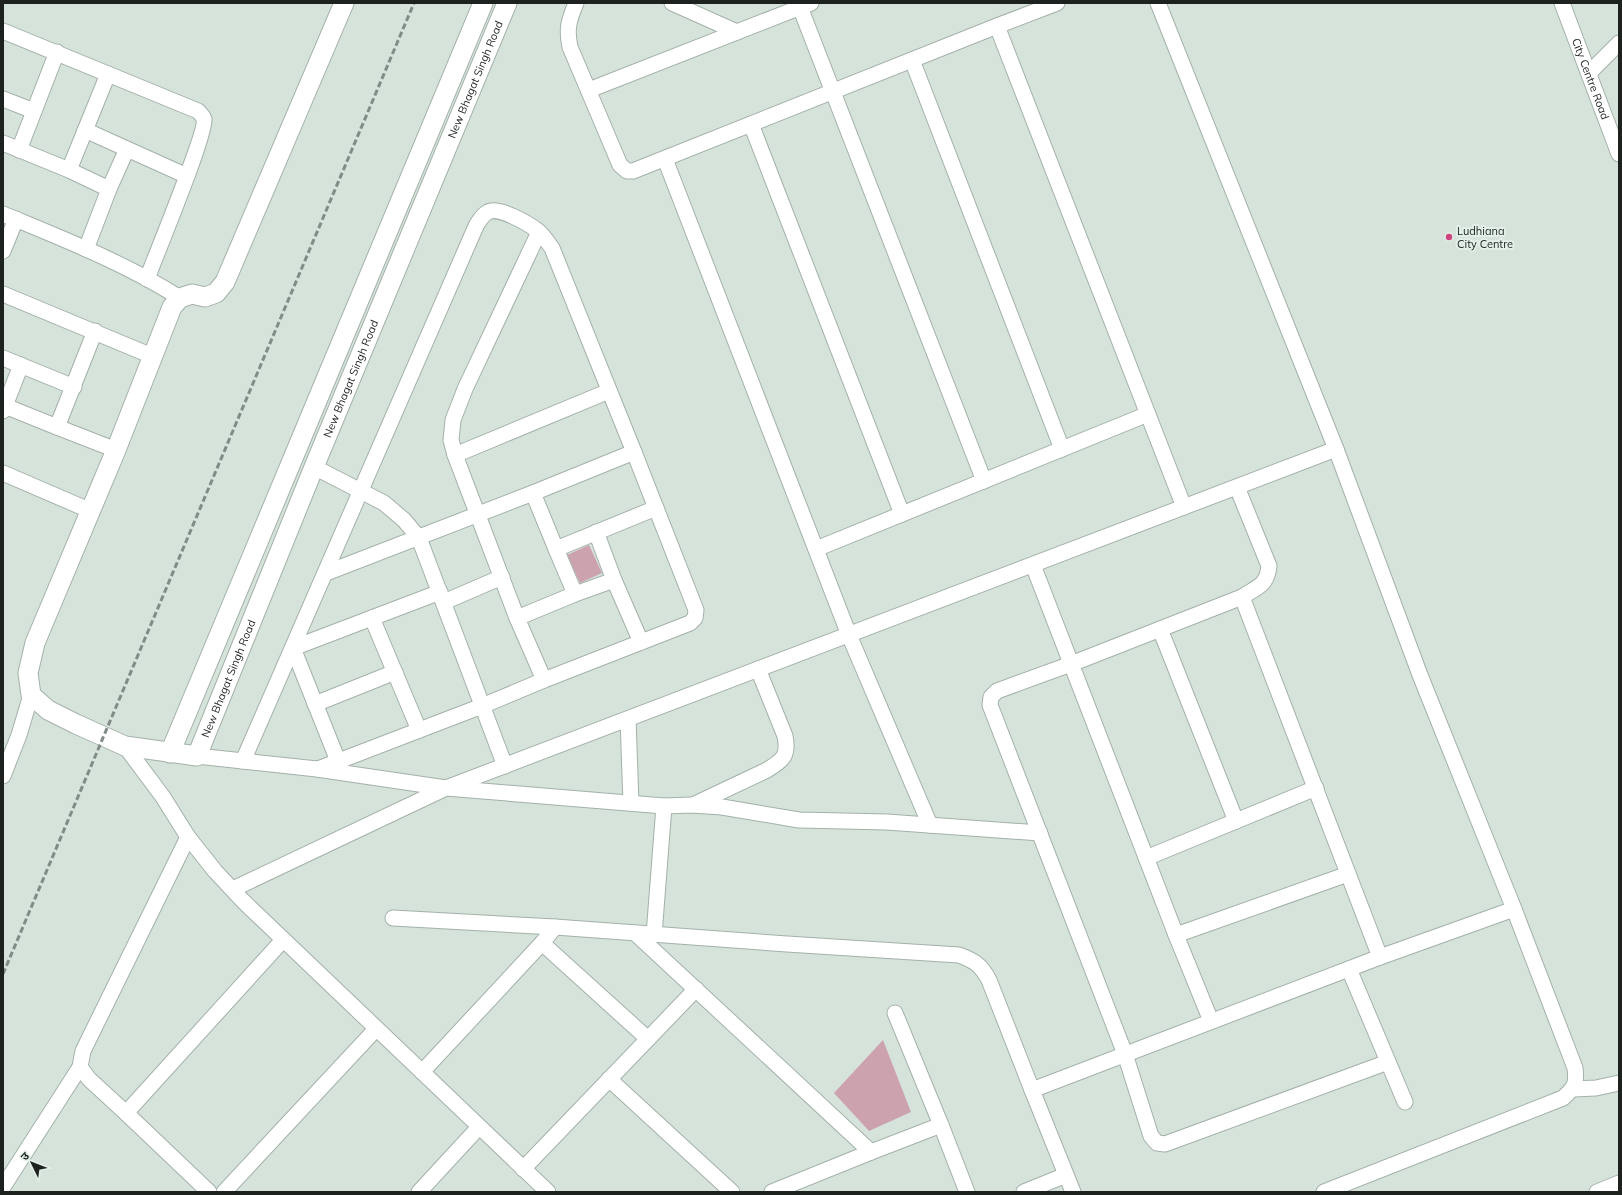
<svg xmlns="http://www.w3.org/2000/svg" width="1622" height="1195" font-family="Mulish,'Noto Sans Devanagari',sans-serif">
<rect width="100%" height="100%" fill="#d5e3db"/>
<!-- green -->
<path fill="#cda2af" d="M589,545L602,573L580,583L567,555Z
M883,1040L911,1112L869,1131L834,1093Z"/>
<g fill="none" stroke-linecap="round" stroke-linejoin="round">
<!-- minor casing -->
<g stroke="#a3b1a9" stroke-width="17">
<g id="minor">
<path d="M576,3C569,20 566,29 570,47L620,165L627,171H633L997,26L1057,3"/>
<path d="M672,3L737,32"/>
<path id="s1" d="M1562,3L1619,154"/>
<path d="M800,7L984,481"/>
<path d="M997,26L1184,507"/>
<path d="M3,31L198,111C200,113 203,116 204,119C207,132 155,257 147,279"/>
<path d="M912,60L1062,449"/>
<path d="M1589,73L1619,43"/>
<path d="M589,90L811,3"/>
<path d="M3,99L34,111"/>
<path d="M751,124L902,514"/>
<path d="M85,130L127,149"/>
<path d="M3,143L69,170L109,189"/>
<path d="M19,150L57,52"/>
<path d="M665,159L849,635L930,825"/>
<path d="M69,170L108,74"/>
<path d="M3,214C63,239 125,263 180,298"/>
<path d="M539,232L465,389L453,420L451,440L455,455L517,618L544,680"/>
<path d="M86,249L109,189L127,149L187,176"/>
<path d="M3,251L16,219"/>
<path d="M3,294L152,356"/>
<path d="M95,331L57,427L116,450"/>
<path d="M3,358L74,387"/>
<path d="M5,406L57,427"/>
<path d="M3,411L21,365"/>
<path d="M455,455L609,391"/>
<path d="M314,467L384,503L404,520L419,538L505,766"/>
<path d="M3,473L91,511"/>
<path d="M1237,487L1269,566C1267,586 1257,587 1242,597L1380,957"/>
<path d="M533,493L556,549L656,508"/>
<path d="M816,549L1148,414"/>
<path d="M1033,565L1176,935L1211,1021"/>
<path d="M614,580L641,642"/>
<path d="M575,594L614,580L596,532"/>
<path d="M1242,597L1071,664L997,691L991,697L990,705L1125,1054L1151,1136L1157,1143L1165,1144L1388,1062"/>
<path d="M444,602L502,577"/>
<path d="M372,618L419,730"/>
<path d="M517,618L575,594L556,549"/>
<path d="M1160,629L1236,821L1316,788"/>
<path d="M315,704L395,672"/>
<path d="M628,719L631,803"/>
<path d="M125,746L163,797L188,837L215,871L243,901L548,1192"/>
<path d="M197,756L317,769L446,788L1336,449L1158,3"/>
<path d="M243,761L476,226C479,221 482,215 488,212C499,206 529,224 538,231C544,236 548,243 552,248L634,452"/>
<path d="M338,761L293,648L440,592"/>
<path d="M318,769L482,706L544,680L690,623L695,618L696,610L634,452L533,493L326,573"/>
<path d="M3,776L19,735L31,695"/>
<path d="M693,805L767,770C783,760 789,756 785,736L758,669"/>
<path d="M664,806L692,805L722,807L799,820L887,822L1040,833"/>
<path d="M188,837L83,1051L80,1067L89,1079L126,1113L283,940"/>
<path d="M1146,858L1236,821"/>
<path d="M233,889L446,788L664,806L654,935"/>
<path d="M393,918L555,927L787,944L959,955C975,961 981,965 989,980L1032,1090"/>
<path d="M635,933L871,1152L772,1192"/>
<path d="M1176,935L1348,874"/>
<path d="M542,943L648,1039"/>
<path d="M1349,969L1405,1102"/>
<path d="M422,1072L542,943L555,927"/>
<path d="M609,1079L732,1192"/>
<path d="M1573,1089L1596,1088L1619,1083"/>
<path d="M126,1113L209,1192"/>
<path d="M941,1125L967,1192"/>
<path d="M871,1152L941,1125L895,1013"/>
<path d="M523,1169L696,989"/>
<path d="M3,1187L80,1067"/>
<path d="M224,1192L376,1029"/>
<path d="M419,1192L479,1127"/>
<path d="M1024,1192L1066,1175"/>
<path d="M1073,1192L1032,1090L1380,957L1514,909"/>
<path d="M1324,1192L1563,1098C1575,1087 1577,1084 1575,1068L1514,909L1420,675L1336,449"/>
<path d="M1597,1192L1619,1183"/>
</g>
</g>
<!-- tertiary casing -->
<g stroke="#a3b1a9" stroke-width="21">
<g id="tertiary">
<path id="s2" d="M344,3L225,282L216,293L205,297L192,294L180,298L172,307L116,450L35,643L28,673L31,695L48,710L76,724L125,746L197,756L314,467L507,3"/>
<path d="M170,753L483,3"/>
</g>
</g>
<!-- minor -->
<use href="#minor" stroke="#fff" stroke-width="15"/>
<!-- tertiary -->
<use href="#tertiary" stroke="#fff" stroke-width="19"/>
<!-- rail -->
<path stroke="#828c86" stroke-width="3" stroke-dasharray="6 3" stroke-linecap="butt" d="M3,974L414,3"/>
</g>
<!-- markers -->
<circle fill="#cf457f" stroke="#e2f0e8" stroke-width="1.5" cx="1449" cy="237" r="4"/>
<g text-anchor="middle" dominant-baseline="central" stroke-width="4" stroke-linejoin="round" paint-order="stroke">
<!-- street labels -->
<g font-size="11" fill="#1d221f" stroke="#e2f0e8">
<text stroke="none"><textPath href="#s1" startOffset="81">City Centre Road</textPath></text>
<text stroke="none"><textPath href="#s2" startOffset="1695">New Bhagat Singh Road</textPath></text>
<text stroke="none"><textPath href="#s2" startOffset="1371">New Bhagat Singh Road</textPath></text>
<text stroke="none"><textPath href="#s2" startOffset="1047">New Bhagat Singh Road</textPath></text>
</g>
<!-- poi labels -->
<g font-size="11" fill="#1d221f" stroke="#e2f0e8" text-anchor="start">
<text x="1457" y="231">Ludhiana<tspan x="1457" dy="13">City Centre</tspan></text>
</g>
</g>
<!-- border -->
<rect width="1622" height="1195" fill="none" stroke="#1d221f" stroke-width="8"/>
<!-- north arrow -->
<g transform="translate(32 1163) rotate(313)" stroke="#e2f0e8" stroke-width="3" paint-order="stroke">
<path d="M0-3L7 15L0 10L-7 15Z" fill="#1d221f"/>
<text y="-6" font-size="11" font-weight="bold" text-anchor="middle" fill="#1d221f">उ</text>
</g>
</svg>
